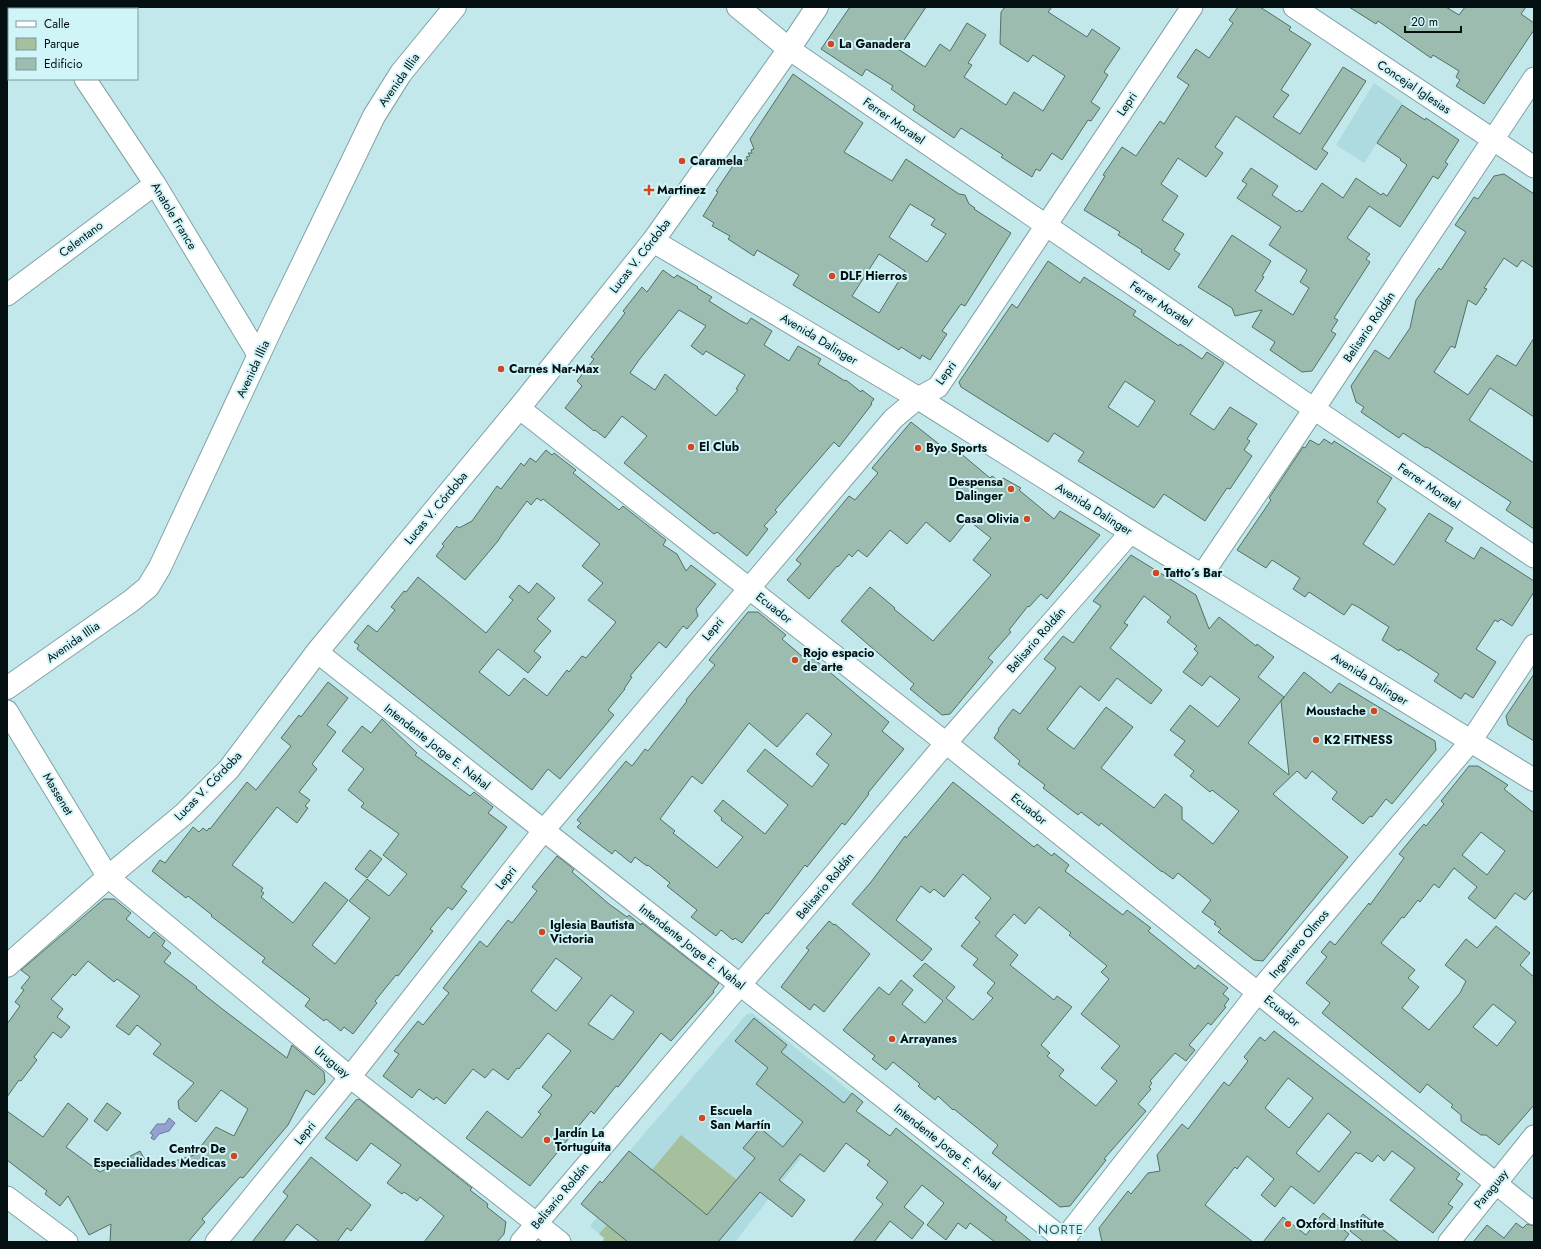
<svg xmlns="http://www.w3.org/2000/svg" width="1541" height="1249" font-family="Jost,sans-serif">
<rect width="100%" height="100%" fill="#c3e8ec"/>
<!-- built -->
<path fill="#aedbdf" d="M1374,83L1403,103L1364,163L1336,145Z
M752,1013L852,1093L735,1242H603L604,1238L590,1226L597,1217L581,1204L600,1181L602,1183L747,1014Z"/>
<!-- green -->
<path fill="#a6bf9c" d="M681,1135L737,1180L707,1215L652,1170Z
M607,1225L628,1242H603L604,1238L599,1234Z"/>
<!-- water -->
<path fill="#93a2d0" stroke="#687697" d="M169,1118L175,1123L169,1131L159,1134L154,1140L151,1138L153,1135L150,1133L157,1124H165Z"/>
<!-- building -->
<path fill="#9cbcaf" stroke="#527065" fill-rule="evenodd" d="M850,7H926L898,49L925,67L940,44L950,51L967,23L986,35L968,63L972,65L964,77L1006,105L1014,92L1043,111L1065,76L1033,55L1028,62L1000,44L1001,12L1005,7H1052L1048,12L1087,37L1092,29L1120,48L1104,72L1108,75L1091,102L1100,108L1091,121L1088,120L1062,160L1052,153L1040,171L1036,169L1032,177L1001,157L1003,155L961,128L954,138L913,110L915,106L891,89L893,86L866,69L862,76L821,49Z
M1238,7H1260L1291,27L1289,30L1311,44L1281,90L1289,95L1273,117L1300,134L1343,67L1366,81L1322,149L1328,153L1316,170L1236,116L1215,147L1223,153L1206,177L1178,158L1161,184L1178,196L1162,220L1184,234L1174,250L1180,254L1169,270L1141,252L1142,250L1118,235L1120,232L1084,210L1105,176L1103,175L1122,147L1136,156L1160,121L1164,124L1189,85L1177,77L1196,49L1209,58L1233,23L1229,20Z
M1349,7H1446L1459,15L1465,7H1526L1521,14L1534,23V30L1484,104L1456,86L1460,80L1456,77L1459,71L1433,55L1431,58L1378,21L1376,24Z
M793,74L863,123L844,152L892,181L906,159L959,194L965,195L969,204L975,208L974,209L1011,233L965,306L961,304L942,331L947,334L930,360L922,355L920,359L901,347L899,350L793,285L799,275L757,250L754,256L728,239L730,236L712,226L714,223L703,216L718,192L716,191L736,161L748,160L746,157L750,156L748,153H752L751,150L754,149L750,139ZM910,204L935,219L931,225L946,234L927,262L889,237ZM879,254L905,271L879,313L852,296Z
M1402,105L1425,120L1426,118L1459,140L1445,162L1448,164L1438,179L1433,176L1400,227L1369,206L1347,238L1370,254L1366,259L1370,262L1334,318L1338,320L1331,331L1336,334L1312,371L1302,372L1270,350L1275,342L1252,327L1262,310L1235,316L1232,308L1198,287L1232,235L1271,261L1262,276L1264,277L1255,291L1293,315L1309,288L1300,282L1307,270L1269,245L1281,227L1237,198L1247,184L1242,181L1251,168L1278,186L1272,195L1297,212L1299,210L1302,212L1322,183L1343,198L1356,178L1381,195L1383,193L1387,196L1407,165L1400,160L1401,159L1377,143Z
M1504,174L1534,194V268L1522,260L1517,267L1504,258L1484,288L1487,289L1476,305L1468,300L1455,348L1451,346L1434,372L1468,395L1497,355L1516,366L1534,338V417L1490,388L1469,420L1534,463V529L1506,510L1511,502L1427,447L1426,448L1403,433L1399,438L1361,412L1364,407L1356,402L1351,386L1375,350L1389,359L1410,328L1416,300L1439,268L1441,270L1466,232L1455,225L1474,197L1478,199L1494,176Z
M1048,261L1080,283L1084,277L1101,288L1136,311L1133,315L1179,346L1180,344L1202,359L1207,352L1224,363L1190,414L1214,430L1230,407L1257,424L1247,439L1250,441L1244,450L1252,456L1230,489L1227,488L1205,521L1164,494L1154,508L1078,461L1084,452L1054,433L1048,442L961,387L959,382L1012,304L1017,308ZM1125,381L1155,401L1138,427L1108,407Z
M663,270L674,278L677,275L698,287L697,288L712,297L709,301L739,320L747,324L751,318L772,331L764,345L789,361L798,346L821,359L818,364L845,381L846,380L861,392L862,390L874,399L871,403L872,404L839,447L834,442L775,510L777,512L764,526L768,529L747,556L717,532L714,534L624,463L647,436L622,416L605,438L595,430L594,431L565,408L582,386L577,381L594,359L591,357L625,313L623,311L642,287L647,292ZM679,310L706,326L691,346L703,355L706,351L745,375L736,389L738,390L716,416L665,374L655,390L630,373L639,360Z
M911,422L949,452L953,447L990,478L992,476L1000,482L1003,478L1021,488L1019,490L1054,519L1060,511L1100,535L1047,599L1041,594L1029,607L1028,606L1009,630L1011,632L988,658L993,662L950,714L942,715L910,689L914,684L841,621L870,587L895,608L894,609L933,641L991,575L973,560L991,538L968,520L950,542L926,522L907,544L890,530L867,557L858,550L852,557L849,554L838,567L837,566L809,599L787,580L801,564L796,560L849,496L855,500L878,473L872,468Z
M1324,439L1332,444L1334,441L1392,478L1377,502L1386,509L1363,544L1394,565L1429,513L1453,528L1445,541L1474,559L1481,547L1534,581V592L1512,626L1501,619L1498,622L1495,620L1476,649L1496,662L1473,698L1465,693L1461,699L1434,681L1439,674L1400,649L1399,651L1382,640L1389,627L1358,607L1352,604L1344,615L1309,592L1305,597L1293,589L1300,578L1272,560L1266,568L1237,550L1271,500L1269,498L1303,447L1305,448L1310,440L1319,445Z
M546,450L552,455L554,453L576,470L573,473L619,510L623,506L666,540L663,545L677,554L686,571L691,565L716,584L696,609L698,616L687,629L683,626L666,648L659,642L630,676L632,677L624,689H625L608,710L614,715L560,779L548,769L532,790L357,649L359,645L354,642L368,625L377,632L395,610L391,607L404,591L406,592L418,577L486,633L513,600L509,597L519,585L529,593L537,583L555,598L537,619L551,631L534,651L541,657L528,673L498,649L479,672L509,696L524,678L547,696L567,670L569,672L582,656L586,658L616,622L588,600L603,583L582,566L600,544L543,499L541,501L537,498L531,505L527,501L503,533L498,541L465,580L436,556L444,546L442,544L457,526L459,528L472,521L497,486L501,489L521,463L524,466L530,458L536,462Z
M1131,555L1196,595L1209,629L1219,617L1256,646L1257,644L1274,657L1258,677L1284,697L1248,743L1289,775L1281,701L1304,672L1331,693L1339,683L1435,741L1436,750L1392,804L1386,799L1372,817L1370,816L1363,824L1332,799L1337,792L1312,771L1306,779L1297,771L1273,794L1348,857L1263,961L1254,960L1218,932L1221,929L1214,924L1216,922L1202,912L1211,900L1178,873L1173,879L1162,871V872L1101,823L1099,826L1081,812L1078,815L1043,788L1045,785L1018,764L1020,761L994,738L999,730L998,729L1013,709L1020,714L1056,668L1044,659L1063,636L1073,643L1101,606L1093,601ZM1144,596L1171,617L1167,622L1197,646L1194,649L1198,653L1183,672L1202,686L1210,676L1240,699L1218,727L1190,705L1170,730L1185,741L1174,755L1194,771L1190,776L1210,792L1212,790L1239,811L1213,844L1182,819V807L1165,794L1154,808L1101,768L1133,727L1106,707L1074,749L1047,729L1080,686L1099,701L1117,678L1151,704L1162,690L1110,648L1128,625L1124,623Z
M748,612H758L786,635L782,639L810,663L813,658L889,722L882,731L904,749L868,793L869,794L845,825L842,823L807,867L805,865L768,914L766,913L742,943L735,938L733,940L721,930L716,936L691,917L697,910L667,886L670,883L648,865L647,866L635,857L631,863L615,850L612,854L577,827L581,823L577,820L626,761L632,766L645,749L648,751L687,701L686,700L715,665L709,660ZM807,713L832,734L816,754L829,765L812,787L765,749L747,771L788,805L765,834L723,800L714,811L722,818L721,820L743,837L717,868L673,833L675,831L660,819L692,776L702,784L749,723L777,747Z
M1534,674V741L1508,725L1506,716Z
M328,682L348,698L327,725L336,732L312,764L317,769L299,792L310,800L305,806L308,808L297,823L277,807L232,865L263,888L261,891L264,893L261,897L293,923L325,882L348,900L312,945L335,964L370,918L349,901L367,879L389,896L407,874L383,855L399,834L361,807L364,803L348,790L364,769L342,751L362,726L371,733L382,719L417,753L415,755L470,796L474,792L493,807L488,813L507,827L461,887L467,891L452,910L448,907L430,929L433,931L398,976L396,975L375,1001L377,1003L353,1034L344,1027L341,1031L326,1019L324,1021L305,1006L310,999L262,962L265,958L211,916L212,915L188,896L186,898L152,871L160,860L165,863L193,827L199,832L203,828L207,831L209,828L210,829L247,782L256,790L291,746L281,738L299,715L301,717Z
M1469,766H1478L1508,785L1504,789L1534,813V889L1525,900L1515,893L1495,919L1468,898L1477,887L1454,868L1439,888L1434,884L1420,902L1418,900L1404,918L1402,917L1381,943L1415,970L1408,978L1419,987L1402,1008L1429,1030L1460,993L1466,981L1445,965L1466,939L1477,948L1496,926L1530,953L1520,965L1534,977V1105L1499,1145L1486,1135H1481L1461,1121V1115L1451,1107L1453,1105L1427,1084L1420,1093L1322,1013L1330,1003L1306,983L1327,957L1321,952L1330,941L1335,945L1369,903L1370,905L1404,858L1399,854L1417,832L1424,824L1426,826L1444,804L1441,801ZM1481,832L1505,851L1487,875L1462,855ZM1493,1004L1516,1022L1497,1046L1473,1027Z
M953,782L1034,847L1037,844L1052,856L1054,853L1069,865L1065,871L1123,915L1127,910L1151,928L1148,931L1195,969L1198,965L1228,988L1223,994L1229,999L1224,1006L1226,1007L1211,1025L1208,1023L1189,1045L1195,1050L1186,1061L1175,1053L1150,1081L1152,1083L1149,1087L1151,1089L1138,1104L1146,1111L1104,1159L1106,1160L1070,1206L1060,1207L992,1153L998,1145L954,1109L953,1110L938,1096L935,1100L918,1086L920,1084L893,1062L886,1070L872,1059L875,1056L843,1030L879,987L889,995L901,980L913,990L902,1004L925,1023L943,1001L913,976L925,963L955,987L946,998L973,1020L993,998L987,993L995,983L973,965L978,959L961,946L980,922L975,918L991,898L963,874L944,897L934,889L930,893L921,886L896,920L932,949L922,961L852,904L871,882L905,836L906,838ZM1039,907L1071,933L1069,935L1107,966L1101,972L1109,979L1081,1014L1120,1046L1101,1068L1117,1081L1096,1106L1059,1076L1064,1070L1047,1056L1050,1053L1041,1045L1072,1007L1057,996L1054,1000L1010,965L1018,955L995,936L1014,914L1025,924Z
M370,850L382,859L367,878L355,869Z
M557,856L574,869L572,872L609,904L627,917L629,915L641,925L642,923L719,983L713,991L714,992L671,1041L661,1033L618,1087L616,1086L594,1114L591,1111L530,1186L466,1138L487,1111L522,1138L541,1114L538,1112L552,1095L542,1087L571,1051L548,1033L519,1069L517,1068L508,1080L493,1069L485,1078L473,1069L445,1104L436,1097L434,1100L419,1089L412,1098L383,1076L399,1054L394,1051L418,1021L423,1025L449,993L443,988L480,941L487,947L508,920L512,923L537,891L532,887ZM556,958L582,978L556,1011L531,991ZM611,995L634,1012L613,1040L588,1024Z
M104,899H114L131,913L126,919L149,938L154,932L165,941L162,946L171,953L164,962L197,987L196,988L221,1008L287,1058L292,1045L324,1072L325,1082L314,1095L306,1090L288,1125L243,1178L240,1177L202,1219L205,1222L188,1242H110L111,1224L89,1235L68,1196L60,1206L45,1194L47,1191L7,1160V1111L43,1137L68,1103L88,1119L66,1147L100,1172L140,1151L150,1169L194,1155L216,1127L234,1136L248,1109L221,1090L196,1122L179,1109L178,1101L194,1083L153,1054L161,1044L137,1025L129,1035L116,1026L140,996L117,979L114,982L88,961L75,976L73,974L51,999L63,1009L57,1017L70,1027L61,1038L53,1032L34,1057L37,1060L21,1081L19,1080L7,1097V1024L20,1006L15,1002L24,990L21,988L30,977L21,970Z
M829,921L834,925L835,924L870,954L824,1012L814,1004L810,1010L781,987L809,950L806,948Z
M754,1018L787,1045L781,1052L844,1103L852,1093L863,1102L856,1111L890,1136L896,1128L1007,1217L1005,1220L1032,1242H995L970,1223L966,1229L958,1223L946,1240L927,1225L944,1203L922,1185L904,1207L924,1223L912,1239L890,1221L874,1242H853L883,1204L876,1198L888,1182L867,1165L870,1161L846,1143L824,1172L800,1154L779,1180L805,1200L792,1217L760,1192L718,1242H628L581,1204L600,1181L602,1183L629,1151L707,1215L755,1158L743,1148L760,1128L783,1147L803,1122L756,1084L768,1068L735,1041Z
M1274,1031L1460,1174L1456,1179L1463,1184L1448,1204L1453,1207L1433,1233L1390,1200L1415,1168L1392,1151L1384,1161L1378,1155L1372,1162L1360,1153L1358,1154L1356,1152L1314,1204L1291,1186L1275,1207L1261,1195L1274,1179L1247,1156L1237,1169L1235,1167L1205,1205L1253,1242H1102L1099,1228L1128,1191L1131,1194L1148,1173L1160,1171L1157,1155L1182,1124L1188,1129L1224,1082L1229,1086L1248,1061L1244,1057L1260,1037L1265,1041ZM1288,1078L1313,1098L1289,1128L1265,1108ZM1328,1113L1351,1132L1319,1172L1296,1153Z
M359,1099L472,1188L470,1190L488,1204L487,1207L506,1222L504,1234L497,1242H424L444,1216L420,1197L417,1201L404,1192L402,1194L387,1183L401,1165L371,1143L357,1161L325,1138L356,1100Z
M107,1103L121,1113L107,1131L94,1121Z
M311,1157L371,1205L351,1231L347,1228L337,1242H320L297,1224L283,1242H252L288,1196L283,1192Z
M1323,1213L1349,1234L1343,1242H1263L1283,1217L1306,1235Z
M1363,1214L1373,1222L1399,1242H1364L1350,1231Z
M1516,1223L1523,1228L1527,1224L1534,1226V1242H1473L1487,1225L1504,1238Z"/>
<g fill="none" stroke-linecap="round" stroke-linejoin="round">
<!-- minor casing -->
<g stroke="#80a3a6" stroke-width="23">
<path id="minor" d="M36,7L38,9
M1294,7L1534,167
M789,49L1314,409L1534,557
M85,79L155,184L259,356
M7,295L155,184
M519,408L946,743L1534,1214
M1202,575L1314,409L1534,78
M317,652L1067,1242
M7,711L108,877L350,1077L560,1242
M7,1197L67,1242
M216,1242L350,1077L544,830L893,419L918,398L938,387L1192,7
M521,1242L946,743L1131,532
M1062,1242L1258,992L1471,741L1534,645
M1449,1242L1534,1136"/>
</g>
<!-- tertiary casing -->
<g stroke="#80a3a6" stroke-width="24">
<path id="tertiary" d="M738,7L789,49
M653,241L918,398L1131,532L1534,780
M7,688L131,601L148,587L160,567L271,329L374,116L401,73L455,7
M7,966L108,877L184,814L229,769L317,652L519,408L653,241L789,49L817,7"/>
</g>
<!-- minor -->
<use href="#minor" stroke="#fff" stroke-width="21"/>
<!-- tertiary -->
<use href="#tertiary" stroke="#fff" stroke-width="22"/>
</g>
<!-- markers -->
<g fill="#d14820" stroke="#d0f5f9" stroke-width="1.5">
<circle cx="831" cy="44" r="4"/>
<circle cx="682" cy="161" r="4"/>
<path d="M647 184h4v4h4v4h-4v4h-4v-4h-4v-4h4z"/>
<circle cx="832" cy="276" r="4"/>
<circle cx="501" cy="369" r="4"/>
<circle cx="691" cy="447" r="4"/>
<circle cx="918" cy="448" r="4"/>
<circle cx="1011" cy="489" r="4"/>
<circle cx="1027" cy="519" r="4"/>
<circle cx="1156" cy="573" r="4"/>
<circle cx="795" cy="660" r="4"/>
<circle cx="1374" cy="711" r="4"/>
<circle cx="1316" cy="740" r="4"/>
<circle cx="542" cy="932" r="4"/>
<circle cx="892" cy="1039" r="4"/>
<circle cx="702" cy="1118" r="4"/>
<circle cx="547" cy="1140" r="4"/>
<circle cx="234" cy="1156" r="4"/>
<circle cx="1288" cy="1224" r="4"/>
</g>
<g text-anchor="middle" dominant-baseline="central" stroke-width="4" stroke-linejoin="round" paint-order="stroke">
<!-- poi labels -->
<g font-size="12" font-weight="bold" fill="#030f11" stroke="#d0f5f9" text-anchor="start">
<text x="839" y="44">La Ganadera</text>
<text x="690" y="161">Caramela</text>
<text x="657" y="190">Martinez</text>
<text x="840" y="276">DLF Hierros</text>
<text x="509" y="369">Carnes Nar-Max</text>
<text x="699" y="447">El Club</text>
<text x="926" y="448">Byo Sports</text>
<text x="1003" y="482" text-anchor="end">Despensa<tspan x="1003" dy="14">Dalinger</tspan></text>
<text x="1019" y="519" text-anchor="end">Casa Olivia</text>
<text x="1164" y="573">Tatto´s Bar</text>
<text x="803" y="653">Rojo espacio<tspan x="803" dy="14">de arte</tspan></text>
<text x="1366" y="711" text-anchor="end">Moustache</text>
<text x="1324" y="740">K2 FITNESS</text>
<text x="550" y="925">Iglesia Bautista<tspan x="550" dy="14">Victoria</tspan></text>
<text x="900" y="1039">Arrayanes</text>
<text x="710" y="1111">Escuela<tspan x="710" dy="14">San Martín</tspan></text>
<text x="555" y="1133">Jardín La<tspan x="555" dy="14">Tortuguita</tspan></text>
<text x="226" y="1149" text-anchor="end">Centro De<tspan x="226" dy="14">Especialidades Medicas</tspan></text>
<text x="1296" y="1224">Oxford Institute</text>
</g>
<!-- street labels -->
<g font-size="12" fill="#030f11" stroke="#d0f5f9">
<text transform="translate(399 80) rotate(-55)">Avenida Illia</text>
<text transform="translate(1414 87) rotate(34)">Concejal Iglesias</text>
<text transform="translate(1127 104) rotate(-56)">Lepri</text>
<text transform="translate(894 121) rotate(35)">Ferrer Moratel</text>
<text transform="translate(174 216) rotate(59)">Anatole France</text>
<text transform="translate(81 239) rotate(-37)">Celentano</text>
<text transform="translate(640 256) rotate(-52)">Lucas V. Córdoba</text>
<text transform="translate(1161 304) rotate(34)">Ferrer Moratel</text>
<text transform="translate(1369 327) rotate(-56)">Belisario Roldán</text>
<text transform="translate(819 339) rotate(31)">Avenida Dalinger</text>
<text transform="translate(253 369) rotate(-65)">Avenida Illia</text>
<text transform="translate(946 373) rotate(-54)">Lepri</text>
<text transform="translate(1429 486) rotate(34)">Ferrer Moratel</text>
<text transform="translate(436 508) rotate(-50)">Lucas V. Córdoba</text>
<text transform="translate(1094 509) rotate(32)">Avenida Dalinger</text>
<text transform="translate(774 608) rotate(38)">Ecuador</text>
<text transform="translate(713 629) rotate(-50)">Lepri</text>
<text transform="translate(1036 640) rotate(-49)">Belisario Roldán</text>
<text transform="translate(73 642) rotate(-35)">Avenida Illia</text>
<text transform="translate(1370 679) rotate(32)">Avenida Dalinger</text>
<text transform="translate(437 747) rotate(38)">Intendente Jorge E. Nahal</text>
<text transform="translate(208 786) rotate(-46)">Lucas V. Córdoba</text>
<text transform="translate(58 794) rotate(59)">Massenet</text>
<text transform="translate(1029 809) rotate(39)">Ecuador</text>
<text transform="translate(506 878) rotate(-52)">Lepri</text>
<text transform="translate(825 886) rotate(-50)">Belisario Roldán</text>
<text transform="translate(1299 944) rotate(-50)">Ingeniero Olmos</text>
<text transform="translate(692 947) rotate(38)">Intendente Jorge E. Nahal</text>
<text transform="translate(1282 1011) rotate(39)">Ecuador</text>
<text transform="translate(332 1062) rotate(40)">Uruguay</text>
<text transform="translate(305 1133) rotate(-51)">Lepri</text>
<text transform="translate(947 1147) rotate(38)">Intendente Jorge E. Nahal</text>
<text transform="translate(1491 1189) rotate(-51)">Paraguay</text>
<text transform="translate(560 1196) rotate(-50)">Belisario Roldán</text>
</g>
<!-- neighbourhood labels -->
<g font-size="13" letter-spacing="1" fill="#3a5b5e" stroke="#d0f5f9">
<text x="1061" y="1229">NORTE</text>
</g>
</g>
<!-- border -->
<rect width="1541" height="1249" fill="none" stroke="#030f11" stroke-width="16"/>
<!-- legend -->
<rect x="8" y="8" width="130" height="72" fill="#d0f5f9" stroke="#7e999c"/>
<rect x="16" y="21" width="20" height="6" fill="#ffffff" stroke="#7e999c"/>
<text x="44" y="28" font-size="12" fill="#030f11">Calle</text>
<rect x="16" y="38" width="20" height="12" fill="#a6bf9c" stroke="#7e999c"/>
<text x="44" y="48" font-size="12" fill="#030f11">Parque</text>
<rect x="16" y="58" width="20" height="12" fill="#9cbcaf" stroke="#7e999c"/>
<text x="44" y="68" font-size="12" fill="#030f11">Edificio</text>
<!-- scale -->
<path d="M1405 26v6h56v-6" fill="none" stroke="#030f11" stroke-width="2"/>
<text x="1411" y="26" font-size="12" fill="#030f11" stroke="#d0f5f9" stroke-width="3" paint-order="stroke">20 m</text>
</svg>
